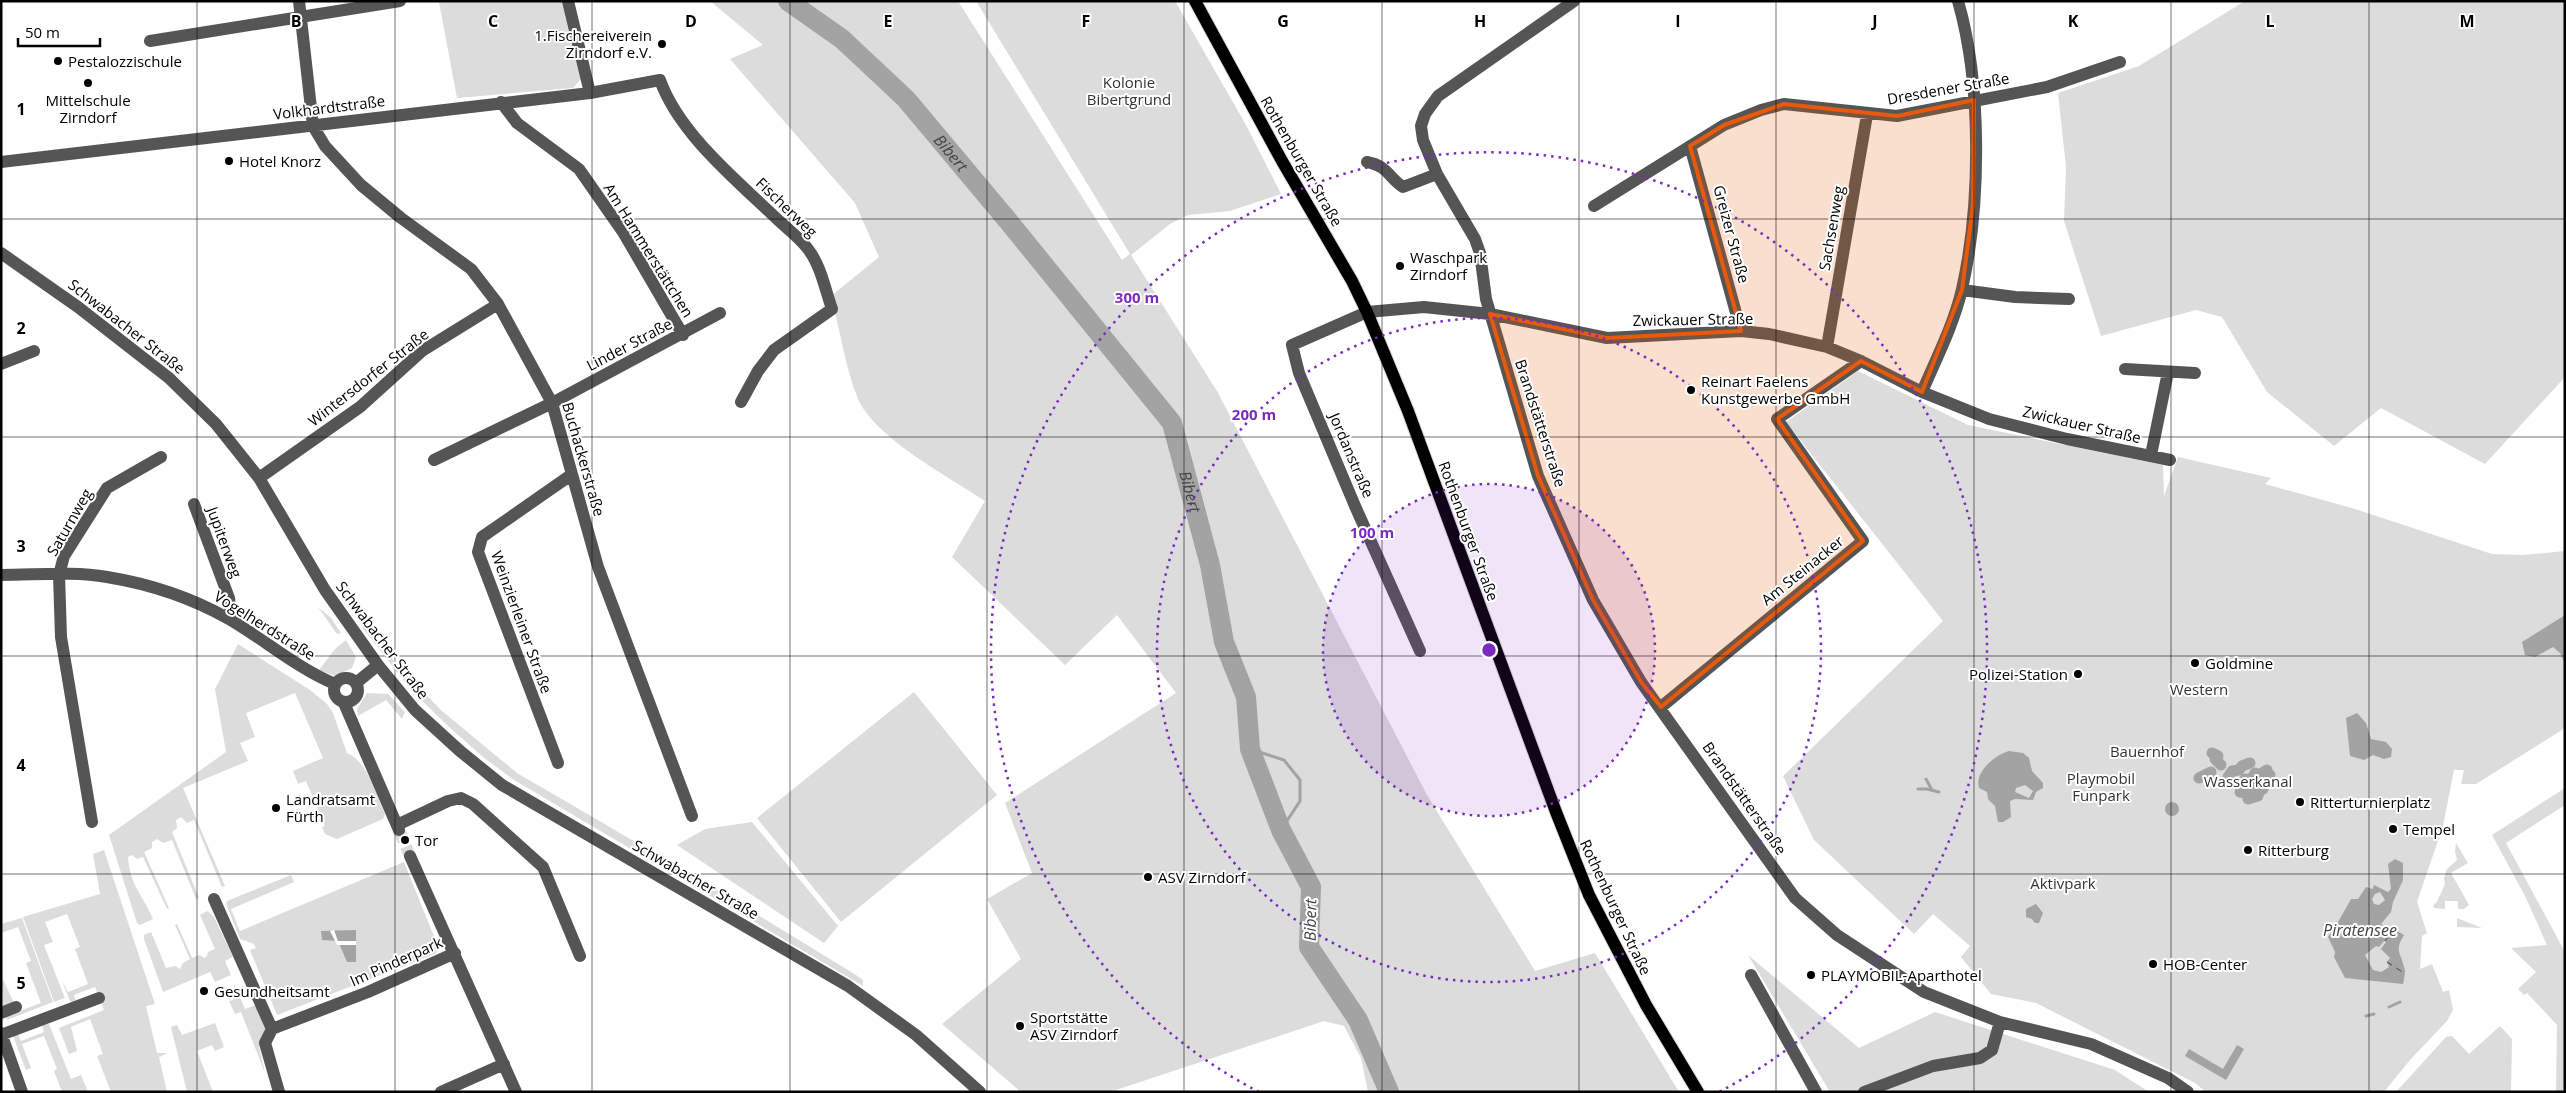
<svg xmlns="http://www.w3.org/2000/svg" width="2566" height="1093" font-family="'Open Sans',sans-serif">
<rect width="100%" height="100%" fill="#fff"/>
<!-- green -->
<path fill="#dcdcdc" d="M563,1L581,79L573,88L457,98L439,2Z
M710,1H958L1122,260L1130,254L976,1H1175L1246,125L1281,194L1230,211L1188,215L1170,224L1131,255L1217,391L1427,795L1535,971L1595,953L1679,1092H1368L1361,1058L1344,1026L1324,1021L1110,1092H1021L942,1024L1021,959L987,899L1032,873L1005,803L1176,693L1117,615L1065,665L952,557L985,501C948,476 876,439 858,399C845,367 840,329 831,296L879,257L855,203L730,59L763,45Z
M2245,1H2565V377L2485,464L2381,408L2334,446L2267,392L2222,317L2196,310L2101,336L2064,221L2066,167L2058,93L2139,66Z
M1858,371L1968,425L2163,465L2164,496L2178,457L2271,478L2265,484L2355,509L2492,554L2523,555L2565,551V728L2476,784H2461L2464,770H2454L2443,826L2417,902L2427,933L2422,936L2420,969L2432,964L2443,992L2449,990L2453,1010L2447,1021L2410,1060L2384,1092H2206L2195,1083L2036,1003L1991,994L1961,957L1970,946L1933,914L1914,934L1814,840L1783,776L1943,621L1786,422Z
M318,607L331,618L341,633L337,634Z
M366,625L396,664L442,711L517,773L699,879L856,975L863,980V986L514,780L483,757L449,727L411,690L362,627Z
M346,640L356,657L352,668L335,676L319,670L335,649Z
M238,644L310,690L327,704L333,713L347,753C368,762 376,795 385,814L383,819L337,839L325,834L322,827L325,826L306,781L298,784L293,771L323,758L295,693L246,713L255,737L240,743L248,761L183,788L225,886L222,887L194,820L187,823L181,817L176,820L177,828L172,832L199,898L196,899L172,840L163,843L157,839L152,842V848L144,852L169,908L167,909L143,857L137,859L132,855L128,857C129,884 144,897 153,919L140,925L137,923L109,835L226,752L215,689Z
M914,692L997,795L841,922L757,818Z
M367,693L388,694L405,712L402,719L386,700L358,716L357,709Z
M2565,788V805L2506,843L2565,952V1092H2556L2557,1025L2527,993L2524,995L2518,989L2536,972L2511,948L2547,945L2525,896L2492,835Z
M752,822L838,926L824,943L677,845L705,829Z
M2456,843L2468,863L2451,873L2469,905L2464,909H2458V901H2445V909L2434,908L2433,905L2437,902L2445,884L2444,878L2447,869L2457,860L2455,851Z
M104,850L155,1004L146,1006L157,1053H168L159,1057L167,1092H111L97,1056L103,1054L90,1019L71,1027L77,1051L69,1054L59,1028L104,1010L95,987L74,995L76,1002L74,1003L70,1001L61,979L68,992L88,984L75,949L80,947L67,914L45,922L53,942L44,945L65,998L54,1002L23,917L100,894L93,854Z
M404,862L439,949L435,954L277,1015L250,950L256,948L254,944L240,939L226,904L227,901L291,875L294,882L231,909L240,931Z
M207,911L214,917L233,957L225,961L231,975L215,982L210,972L163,992L144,939V935L151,932L166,968L175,966L180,969L183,963L190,959L175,925L177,924L192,958L200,955L204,958L207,956L208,952L215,949L200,915Z
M22,918L53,1002L7,1020L6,1016L41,1003L26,963L31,961L18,927L1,933V924Z
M2457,918L2482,928L2457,927Z
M1748,955L1859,1048L1935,1012L2115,1070L2149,1092H1830Z
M1,975L14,1003L3,1007Z
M234,984L245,1009L256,1005L266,1028L259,1047L265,1073L241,1012L235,1014L229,1001L233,1000L231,989L234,988Z
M215,1023L224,1047L215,1051L212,1045L197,1051L213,1092H187L171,1027L177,1025L182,1035Z
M49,1024L71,1079L81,1075L88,1092H62L54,1071L57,1069L44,1036L22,1044L31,1068L26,1070L13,1036L18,1034L21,1041L44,1032L42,1025Z
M2500,1026L2512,1039L2511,1092H2396L2446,1037L2452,1036L2469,1054Z"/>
<!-- water -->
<path fill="#a3a3a3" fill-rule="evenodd" d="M2565,615V664L2560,653L2553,647L2535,657L2525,655L2522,642Z
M2357,713L2366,723L2371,739L2386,742L2392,749L2391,757L2384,759L2373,755L2364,760L2350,756L2346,718Z
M2009,751L2023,753L2029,758L2032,771L2043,783V788L2036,792L2033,800L2015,799L2010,801L2011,817L2003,822H1998L1995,806L1988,799L1987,792L1979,788C1974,772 1995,755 2009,751ZM2025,785L2033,791L2029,798L2015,792L2016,788Z
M2165 809a7 7 0 1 1 14 0a7 7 0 1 1-14 0Z
M2395,859L2403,863V880L2393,902L2391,912L2381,924L2390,931L2392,928L2404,935C2394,951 2401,953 2404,967C2406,972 2404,979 2403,984L2345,978L2334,957L2335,952L2328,937L2334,928H2337V924L2351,899H2358L2366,887L2373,889L2374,885L2388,892L2391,889L2388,864ZM2380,892L2385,900L2379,905L2374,904L2372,899L2375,894ZM2384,941L2386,942L2381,949L2390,958L2387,962L2389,967L2381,972L2373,970L2365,955L2376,946L2379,947Z
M2036,904L2043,913L2039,923H2035L2032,919L2026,917V909Z
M356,930V962H347L338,941L322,940L321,931Z
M2237,1045L2244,1049L2226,1080L2185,1056L2189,1049L2223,1069Z"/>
<!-- pier -->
<path fill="#fff" d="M334,930L338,941H356V945H337L330,931Z"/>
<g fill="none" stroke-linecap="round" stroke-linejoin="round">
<!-- stream -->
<path stroke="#a3a3a3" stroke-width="3" d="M1250,749L1284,760L1300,780V801L1281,830
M1926,779L1932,790
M1918,789H1927L1939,792
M2389,1007L2400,1002
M2366,1016L2374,1014"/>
<!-- canal -->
<path stroke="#a3a3a3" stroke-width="11" d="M2212,753L2218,756L2215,759L2221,765
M2228,777L2232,771L2239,770L2242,766L2250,763
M2199,778L2211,772
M2240,785L2245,779L2251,780L2255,773L2259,775L2267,770
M2240,792L2247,793L2250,786H2256L2270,775
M2248,799L2258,796L2259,791L2263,789"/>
<!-- river -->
<path stroke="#a3a3a3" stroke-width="20" id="s1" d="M788,1L842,39L906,99L1009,222L1172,423L1210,565L1224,642L1246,697L1250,749L1281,830L1311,887L1309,947L1358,1020L1389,1092"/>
<!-- ferry -->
<path stroke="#444" stroke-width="1" stroke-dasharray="6 5" stroke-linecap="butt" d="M2385,941L2394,929
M2387,962L2404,973"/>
<!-- minor-tunnel -->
<path stroke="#d9d9d9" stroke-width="12" stroke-dasharray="12 6" stroke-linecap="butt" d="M399,830L410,856"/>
<!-- major casing -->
<g stroke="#dbdbdb" stroke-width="14">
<path id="major" d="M1195,1L1282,161L1352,281L1367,312L1408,411L1556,812L1589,895L1646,1005L1698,1092"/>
</g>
<!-- minor -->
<path stroke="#555" stroke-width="12" d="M299,1L313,126L325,146L361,185L401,218L471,269L498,304L552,403L598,567L692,816
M568,1L590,93
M1574,1L1438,96L1425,114L1421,126L1423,140L1437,174L1475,239L1480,253L1486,299L1538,476L1593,600L1641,682L1795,898L1837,935L1924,992L2000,1022L2091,1044L2168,1078L2188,1092
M150,41L400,1
M501,102L517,123L579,169L623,232L683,335
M1690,146L1741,331
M1,162L590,93L660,80C679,133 735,179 775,217C785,227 799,237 808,249C821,266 825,289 832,309L774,350L758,371L741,402
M1367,162C1388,166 1388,177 1403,187L1437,174
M1594,206L1724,125L1761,110L1784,104L1897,116L2047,87L2120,62
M1,253L78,307L169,378L216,424L259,478L325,590L378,665L415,710L460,751L502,785L848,986L916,1035L980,1092
M1962,290L2015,297L2069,299
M1827,347L1867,115
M1,364L34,351
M2125,369L2195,373
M1922,392C1936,359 1954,324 1962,289C1981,205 1982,84 1958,1
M2151,455L2168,372
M434,460L552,403L720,313
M259,478L360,407L422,351L498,304
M194,504L229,598L231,613L229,619
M1,575C36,575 73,571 107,577C150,584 192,598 229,619C265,640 297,668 335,684
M1420,651L1355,506L1299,373L1292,345L1367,312L1424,307L1490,314L1607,338L1741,331L1769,334L1827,347L1861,361L1922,392L1989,419L2067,439L2170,460
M334 690a12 12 0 1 1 24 0a12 12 0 1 1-24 0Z
M356,683L378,665
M344,703L399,830
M1661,707L1863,541L1777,419L1861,361
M558,763L478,552L482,537L571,475
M92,822L61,637L59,575L64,556L107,488L161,457
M397,825L448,801L461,798L473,804L543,867L580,956
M410,856L516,1092
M214,899L272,1029L368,992L455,953
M1751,975L1816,1092
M1,1013L16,1007
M272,1029L265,1043L279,1092
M1,1033L22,1092
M1,1035L99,998
M441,1092L504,1064
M1864,1092L1933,1066L1980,1058L1992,1050L2000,1022"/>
<!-- major -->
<use href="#major" stroke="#000" stroke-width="12"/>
</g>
<!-- marked area -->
<path fill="#e8590c" fill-opacity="0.2" stroke="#e8590c" stroke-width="4" stroke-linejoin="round" d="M1974,100L1973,205L1962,290L1922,392L1861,361L1777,419L1863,541L1661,707L1641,682L1593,600L1538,476L1490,314L1607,338L1741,331L1690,146L1724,125L1784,104L1897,116Z"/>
<!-- grid -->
<path fill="none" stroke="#000" stroke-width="1" stroke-opacity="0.55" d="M197,1V1092M395,1V1092M592,1V1092M790,1V1092M987,1V1092M1184,1V1092M1382,1V1092M1579,1V1092M1776,1V1092M1974,1V1092M2171,1V1092M2369,1V1092M1,219H2565M1,437H2565M1,656H2565M1,874H2565"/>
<!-- distance rings -->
<circle cx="1489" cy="650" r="166" fill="#7b2cbf" fill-opacity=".12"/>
<g fill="none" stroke="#7b2cbf" stroke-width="2.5" stroke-dasharray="2.5 5">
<circle cx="1489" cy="650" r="166"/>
<circle cx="1489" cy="650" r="332"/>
<path d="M1259 1092A498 498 0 1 1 1719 1092"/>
</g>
<!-- markers -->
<g fill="#000" stroke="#fff" stroke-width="2">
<circle cx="662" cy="44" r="5"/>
<circle cx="58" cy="61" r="5"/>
<circle cx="88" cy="83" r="5"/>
<circle cx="229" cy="161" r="5"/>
<circle cx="1400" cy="266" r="5"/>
<circle cx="1691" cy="390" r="5"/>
<circle cx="2195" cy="663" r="5"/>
<circle cx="2078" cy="674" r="5"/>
<circle cx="2300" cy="802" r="5"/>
<circle cx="276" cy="808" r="5"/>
<circle cx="2393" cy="829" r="5"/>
<circle cx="405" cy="840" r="5"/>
<circle cx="2248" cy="850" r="5"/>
<circle cx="1148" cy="877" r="5"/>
<circle cx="2153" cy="964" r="5"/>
<circle cx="1811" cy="975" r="5"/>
<circle cx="204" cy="991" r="5"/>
<circle cx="1020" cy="1026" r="5"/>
</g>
<g text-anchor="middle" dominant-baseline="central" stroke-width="4" stroke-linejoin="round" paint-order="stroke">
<!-- poi labels -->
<g font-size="15" fill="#000" stroke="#fff" text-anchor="start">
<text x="652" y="35" text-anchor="end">1.Fischereiverein<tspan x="652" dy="17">Zirndorf e.V.</tspan></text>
<text x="68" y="61">Pestalozzischule</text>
<text x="88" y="100" text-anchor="middle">Mittelschule<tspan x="88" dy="17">Zirndorf</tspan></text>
<text x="239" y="161">Hotel Knorz</text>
<text x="1410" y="257">Waschpark<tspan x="1410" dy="17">Zirndorf</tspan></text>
<text x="1701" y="381">Reinart Faelens<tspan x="1701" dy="17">Kunstgewerbe GmbH</tspan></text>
<text x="2205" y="663">Goldmine</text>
<text x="2068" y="674" text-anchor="end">Polizei-Station</text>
<text x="286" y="799">Landratsamt<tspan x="286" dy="17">Fürth</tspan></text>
<text x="2310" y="802">Ritterturnierplatz</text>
<text x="2403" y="829">Tempel</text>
<text x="415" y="840">Tor</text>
<text x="2258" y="850">Ritterburg</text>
<text x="1158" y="877">ASV Zirndorf</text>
<text x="2163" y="964">HOB-Center</text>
<text x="1821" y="975">PLAYMOBIL-Aparthotel</text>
<text x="214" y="991">Gesundheitsamt</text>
<text x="1030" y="1017">Sportstätte<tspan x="1030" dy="17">ASV Zirndorf</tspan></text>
</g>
<!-- park labels -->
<g font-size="15" fill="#333" stroke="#fff">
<text x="1129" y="82">Kolonie<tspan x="1129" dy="17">Bibertgrund</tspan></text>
<text x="2199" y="689">Western</text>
<text x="2147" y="751">Bauernhof</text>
<text x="2101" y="778">Playmobil<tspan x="2101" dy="17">Funpark</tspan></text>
<text x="2248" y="781">Wasserkanal</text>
<text x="2063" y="883">Aktivpark</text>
</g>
<!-- street labels -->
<g font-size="15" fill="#000" stroke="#fff">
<text transform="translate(1948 88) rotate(-10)">Dresdener Straße</text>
<text transform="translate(329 107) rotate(-7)">Volkhardtstraße</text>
<text transform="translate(1302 161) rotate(60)">Rothenburger Straße</text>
<text transform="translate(787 207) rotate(44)">Fischerweg</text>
<text transform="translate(1831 228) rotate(-80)">Sachsenweg</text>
<text transform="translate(1732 234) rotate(75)">Greizer Straße</text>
<text transform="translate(649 250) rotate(58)">Am Hammerstättchen</text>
<text transform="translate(1693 319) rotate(-1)">Zwickauer Straße</text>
<text transform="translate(127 326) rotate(38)">Schwabacher Straße</text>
<text transform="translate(629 344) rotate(-28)">Linder Straße</text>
<text transform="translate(368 377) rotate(-38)">Wintersdorfer Straße</text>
<text transform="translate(1541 423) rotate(72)">Brandstätterstraße</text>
<text transform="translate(2082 424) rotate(13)">Zwickauer Straße</text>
<text transform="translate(1352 455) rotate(67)">Jordanstraße</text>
<text transform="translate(584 459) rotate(74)">Buchackerstraße</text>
<text transform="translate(69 522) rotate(-60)">Saturnweg</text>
<text transform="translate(1469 531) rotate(70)">Rothenburger Straße</text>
<text transform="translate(225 542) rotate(70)">Jupiterweg</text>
<text transform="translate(1802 570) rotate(-39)">Am Steinacker</text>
<text transform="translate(522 622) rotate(70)">Weinzierleiner Straße</text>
<text transform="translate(265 625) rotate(32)">Vogelherdstraße</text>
<text transform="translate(383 640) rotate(53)">Schwabacher Straße</text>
<text transform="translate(1745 798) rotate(55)">Brandstätterstraße</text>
<text transform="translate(696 879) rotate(30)">Schwabacher Straße</text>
<text transform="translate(1616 907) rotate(65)">Rothenburger Straße</text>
<text transform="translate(396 961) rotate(-24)">Im Pinderpark</text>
</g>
<!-- water labels -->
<g font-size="16" font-style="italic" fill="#444" stroke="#fff">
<text stroke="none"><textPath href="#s1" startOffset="224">Bibert</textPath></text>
<text stroke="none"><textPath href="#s1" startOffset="644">Bibert</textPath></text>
<text transform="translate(1310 920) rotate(-89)">Bibert</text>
<text x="2360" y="930">Piratensee</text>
</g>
</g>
<g font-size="16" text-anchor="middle" font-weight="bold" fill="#000" stroke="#fff" stroke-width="4" stroke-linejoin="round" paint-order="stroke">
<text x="296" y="27">B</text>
<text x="493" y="27">C</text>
<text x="691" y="27">D</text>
<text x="888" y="27">E</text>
<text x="1086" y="27">F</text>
<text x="1283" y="27">G</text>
<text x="1480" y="27">H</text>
<text x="1678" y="27">I</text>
<text x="1875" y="27">J</text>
<text x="2073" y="27">K</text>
<text x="2270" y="27">L</text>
<text x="2467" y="27">M</text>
<text x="21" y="115">1</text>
<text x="21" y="334">2</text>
<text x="21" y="552">3</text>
<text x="21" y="771">4</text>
<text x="21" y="989">5</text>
</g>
<circle cx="1489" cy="650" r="8" fill="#7b2cbf" stroke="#fff" stroke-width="2.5"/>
<g font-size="15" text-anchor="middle" font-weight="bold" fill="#7b2cbf" stroke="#fff" stroke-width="4" stroke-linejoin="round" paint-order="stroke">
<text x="1137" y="303">300 m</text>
<text x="1254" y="420">200 m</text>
<text x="1372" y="538">100 m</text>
</g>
<!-- border -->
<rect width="2566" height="1093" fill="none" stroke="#000000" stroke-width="5"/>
<!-- scale -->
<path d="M18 38v8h82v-8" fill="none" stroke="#000000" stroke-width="2.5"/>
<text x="25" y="38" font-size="15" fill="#000000" stroke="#ffffff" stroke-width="4" paint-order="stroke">50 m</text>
</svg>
